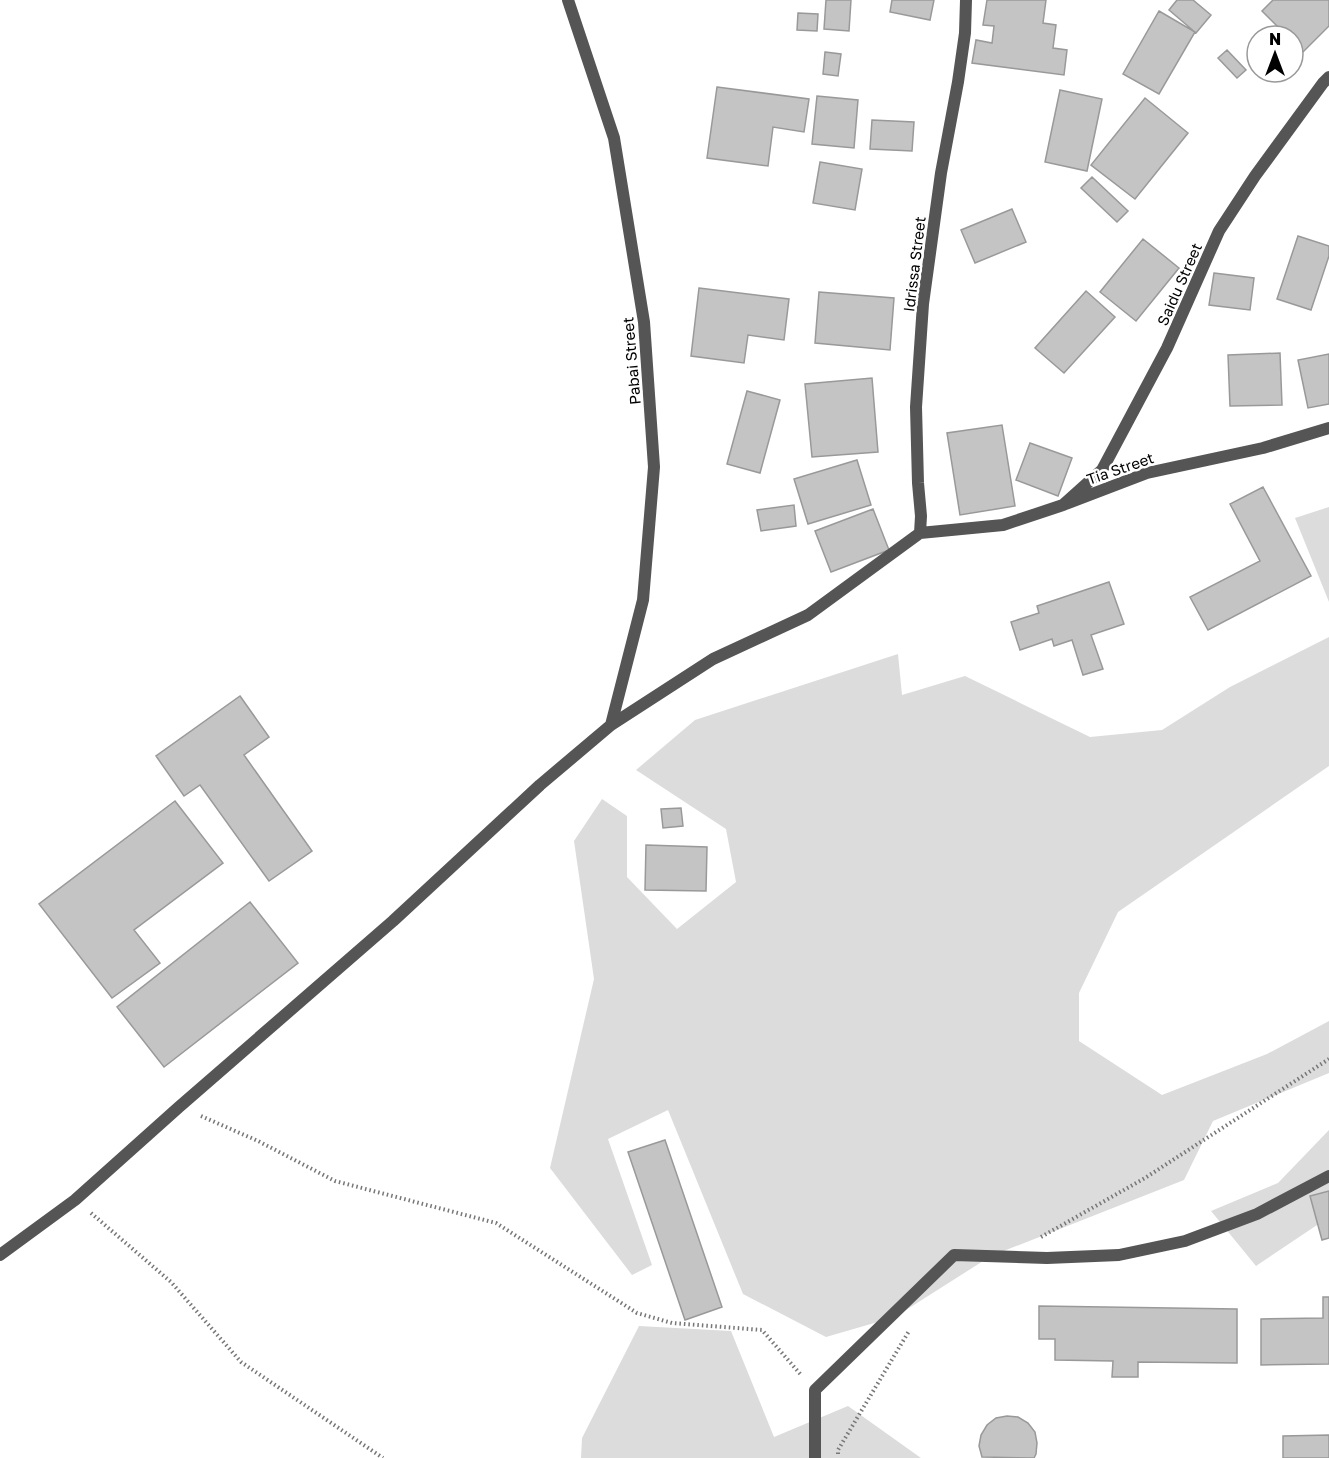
<svg xmlns="http://www.w3.org/2000/svg" width="1329" height="1458" font-family="'Golos Text',sans-serif">
<rect width="100%" height="100%" fill="#fff"/>
<!-- green -->
<path fill="#dcdcdc" d="M1329,507V602L1295,518Z
M1329,637V766L1118,912L1079,993V1041L1162,1095L1267,1054L1329,1021V1073L1213,1121L1184,1180L991,1256L895,1317L826,1337L743,1294L668,1110L608,1139L652,1265L632,1275L550,1168L594,979L574,841L602,799L627,816V877L677,929L736,882L726,829L636,770L695,720L898,654L902,695L965,676L1090,737L1162,730L1230,687Z
M1329,1130V1217L1256,1266L1211,1211L1278,1183Z
M639,1326L731,1331L774,1437L848,1406L921,1458H581L582,1438Z"/>
<!-- building -->
<path fill="#c4c4c4" stroke="#999" stroke-width="1.5" d="M826,0H851L849,31L824,29Z
M892,0H934L930,20L890,12Z
M987,0H1046L1043,23L1056,25L1053,48L1067,50L1064,75L972,63L976,40L992,43L994,26L983,25Z
M1177,0H1193L1211,15L1196,33L1169,10Z
M1273,0H1329V26L1303,52L1293,41V36H1287L1262,11Z
M1159,11L1195,32L1159,94L1123,74Z
M798,13L818,14L817,31L797,30Z
M1227,50L1246,70L1237,78L1218,58Z
M825,52L841,54L838,76L823,74Z
M717,87L809,99L804,132L773,127L768,166L707,158Z
M1060,90L1102,99L1087,171L1045,162Z
M817,96L858,100L854,148L812,144Z
M1145,98L1188,133L1135,199L1091,165Z
M872,120L914,122L912,151L870,149Z
M820,162L862,169L855,210L813,203Z
M1092,177L1128,211L1117,222L1081,188Z
M1012,209L1026,242L975,263L961,230Z
M1298,236L1329,246V256L1311,310L1277,299Z
M1143,239L1179,268L1136,321L1100,292Z
M1214,273L1254,278L1250,310L1209,305Z
M699,288L789,299L784,340L748,335L744,363L691,356Z
M1086,291L1115,317L1064,373L1035,348Z
M819,292L894,298L890,350L815,343Z
M1280,353L1282,405L1230,406L1228,355Z
M1329,354V404L1308,408L1298,360Z
M872,378L878,452L812,457L805,384Z
M747,391L780,400L760,473L727,464Z
M1002,425L1015,506L960,515L947,433Z
M1030,443L1072,458L1058,496L1016,480Z
M857,460L871,505L808,524L794,479Z
M1263,487L1311,576L1208,630L1190,597L1260,561L1230,504Z
M794,505L796,526L761,531L757,510Z
M873,509L889,550L831,572L815,531Z
M1109,582L1124,624L1091,635L1103,669L1083,675L1072,640L1054,646L1052,639L1020,650L1011,622L1039,613L1037,606Z
M240,696L269,737L244,755L312,851L269,881L200,785L184,796L156,756Z
M175,801L223,863L134,930L160,963L112,998L39,904Z
M681,808L683,826L663,828L661,809Z
M646,845L707,847L706,891L645,890Z
M250,902L298,963L164,1067L117,1007Z
M665,1140L722,1307L685,1320L628,1152Z
M1329,1191V1238L1322,1240L1310,1196Z
M1323,1297H1329V1364L1261,1365V1319L1323,1318Z
M1039,1306L1237,1309V1363L1138,1362V1377H1112L1113,1361L1055,1360V1339H1039Z
M1007,1416L1018,1417L1028,1423L1035,1432L1037,1443L1036,1454L1034,1458L982,1457L979,1446L981,1435L987,1425L996,1418Z
M1329,1435V1458H1283V1436Z"/>
<g fill="none" stroke-linecap="round" stroke-linejoin="round">
<!-- path -->
<path stroke="#777" stroke-width="4" stroke-dasharray="1.5 3" stroke-linecap="butt" d="M201,1116L258,1141L335,1181L496,1223L637,1313L672,1323L762,1330L802,1376
M91,1213L171,1282L241,1362L383,1458
M1041,1237L1145,1178L1329,1059
M838,1454V1450L909,1331"/>
<!-- minor -->
<path stroke="#555" stroke-width="12" d="M568,0L614,138L644,322L654,467L643,600L611,725
M1063,505L1102,470L1167,348L1219,231L1255,176L1323,83L1329,77
M920,533L921,516L918,483L916,407L923,304L941,173L958,82L965,33L966,0
M920,533L1003,525L1063,505L1147,473L1263,448L1329,428
M0,1255L75,1200L179,1107L393,921L540,785L611,725L713,659L808,615L920,533
M815,1458V1390L954,1255L1047,1258L1119,1255L1185,1241L1257,1214L1329,1176"/>
</g>
<g text-anchor="middle" dominant-baseline="central" stroke-width="5" stroke-linejoin="round" paint-order="stroke">
<!-- street labels -->
<g font-size="15" fill="#000" stroke="#fff">
<text transform="translate(914 264) rotate(-83)">Idrissa Street</text>
<text transform="translate(1179 284) rotate(-66)">Saidu Street</text>
<text transform="translate(631 361) rotate(-95)">Pabai Street</text>
<text transform="translate(1120 468) rotate(-19)">Tia Street</text>
</g>
</g>
<!-- north arrow -->
<g transform="translate(1275 54)"><circle r="28" fill="#ffffff" stroke="#999999" stroke-width="1.5"/>
<path d="M0-4.5L10 22L0 15L-10 22Z" fill="#000000"/>
<text y="-9" font-size="16" font-weight="bold" text-anchor="middle" fill="#000000">N</text>
</g>
</svg>
